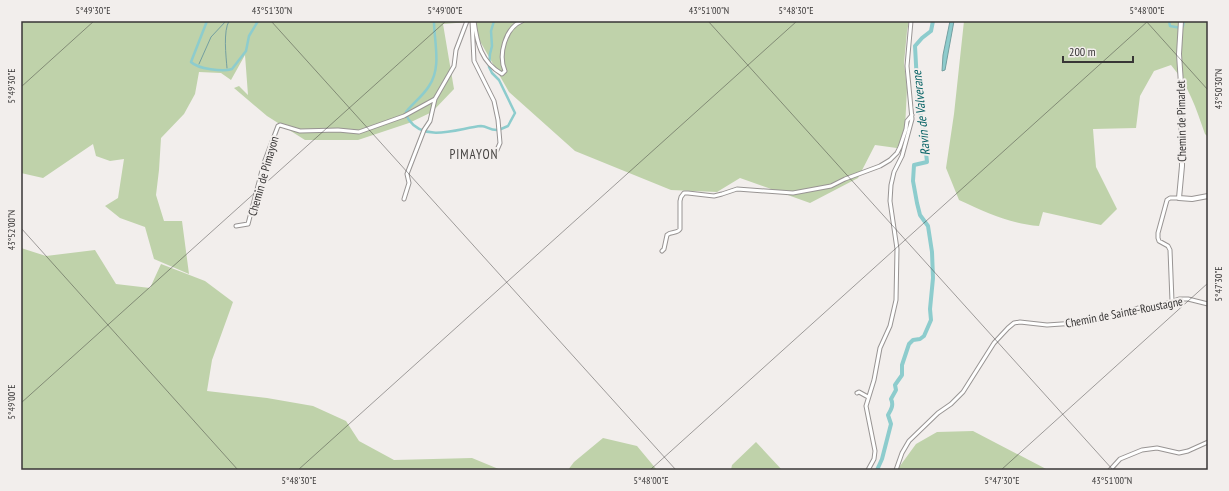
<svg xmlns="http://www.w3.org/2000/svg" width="1229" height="491" font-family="'PT Sans Narrow',sans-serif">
<rect width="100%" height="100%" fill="#f2eeec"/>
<!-- green -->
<path fill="#bfd2aa" d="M21,21H909L907,31L904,63L907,88L904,149L875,145L858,178L810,203L740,178L717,192L671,190L575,151L509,92L469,22L443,24L454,89L432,112L409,123L358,140H305L267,116L234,88L239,86L248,95L245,55L231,80L221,73L199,72L195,94L184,114L161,138L159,170L156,195L164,221H182L189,274L154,259L145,227L120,218L105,206L118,198L124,159L110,161L96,156L93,144L43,178L21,173Z
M964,21H1208V137L1205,134C1196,108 1189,86 1171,65L1154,71L1140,96L1136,128L1093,129L1096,167L1117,209L1101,225L1043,212L1039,226C1008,223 987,213 959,200L946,168L954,114Z
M21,248L46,256L95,250L116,284L150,288L161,264L205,281L233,302L212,360L207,391L267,398L313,406L346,421L359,441L394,460L472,458L501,470H21Z
M973,431L1048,470H897L916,444L937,432Z
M603,438L637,446L657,470H568L574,462Z
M756,442L782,470H731L732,465Z"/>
<!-- water -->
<path fill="#8dcccd" stroke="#749fa0" d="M950,21H954L945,70L942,71L943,55Z"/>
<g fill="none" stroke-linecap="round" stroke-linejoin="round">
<!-- stream -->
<path stroke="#749fa0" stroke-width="1" d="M199,64L211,37L226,21
M227,68C226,56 223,31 229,21"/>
<!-- canal -->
<path stroke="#8dcccd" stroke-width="2.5" d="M207,21L191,62C198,69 223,72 232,69L246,51L249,36L258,21
M434,21C434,42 442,67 429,86C423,96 413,103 406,112C406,116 407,117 409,120C425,143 459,128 481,126C488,126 489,131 499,130
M494,21L491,31L492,46L490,54L489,67L492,73L499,80L515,113L508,126L501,129
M1169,21L1170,26L1181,28L1183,26L1184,21"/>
<!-- river -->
<path stroke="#8dcccd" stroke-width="4" d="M877,470L882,459L891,424L888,415C891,410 894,405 891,399L896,390L895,385L902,375V365L909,344L913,340L920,339L924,336L931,320L930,309L933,278L932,252L928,226L920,215L917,203L913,181L914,165L927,162L924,133L918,101L915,46L922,38L931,31L933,21"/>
<!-- street casing -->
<g stroke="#989493" stroke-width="5">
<path id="street" d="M472,21L474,61L494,101L498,120L500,143L497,150
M474,21C477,43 481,62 502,74L505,71C498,55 505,28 522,21
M404,199L409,183L407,174L424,130L430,121L435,99
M236,226L248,224L264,163L278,126L280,125L300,131L338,130L359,132L404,116L435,99L454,66L456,50L467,21
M662,251L664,249L667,235C671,231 677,234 680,229V201L681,197L684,193H688L714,196L722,194L737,189L793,193L831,186L845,179L880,166L890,160L897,153L900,147L906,129L907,121L912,115
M1172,301L1170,250L1168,246L1159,241L1158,238V233L1167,200L1170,198H1179
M857,393L859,392L868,397
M868,470L874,459L875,451L866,406L874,380L880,348L890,326L896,300L897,249L890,201L891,185L894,172L902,156L912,119L907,66L911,21
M896,470L902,453L909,441L938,413L951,404L963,392L994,343L1008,328L1014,323L1020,322L1047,325L1076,323L1111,317L1138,308L1161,305L1179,299H1188L1208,304
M1110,470L1120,459L1142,450L1157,448L1179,453L1188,451L1208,442"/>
</g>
<!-- secondary casing -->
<g stroke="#989493" stroke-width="6">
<path id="secondary" d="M1181,21L1179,54L1181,84L1182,166L1179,198L1192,199L1208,196"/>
</g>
<!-- street -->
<use href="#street" stroke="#fff" stroke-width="3"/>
<!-- secondary -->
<use href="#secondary" stroke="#fff" stroke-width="4"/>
</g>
<!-- ticks -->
<path fill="none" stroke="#383636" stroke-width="1" stroke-opacity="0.45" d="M271,21L676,470M708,21L1113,470M1146,21L1208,90M21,87L94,21M21,228L238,470M21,403L446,21M298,470L797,21M650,470L1148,21M1001,470L1208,283"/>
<g text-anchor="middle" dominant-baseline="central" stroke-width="4" stroke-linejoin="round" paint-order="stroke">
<!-- street labels -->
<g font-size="12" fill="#383636" stroke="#f2eeec">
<text transform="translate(1181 121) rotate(-91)">Chemin de Pimarlet</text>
<text transform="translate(263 176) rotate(-74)">Chemin de Pimayon</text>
<text transform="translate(1124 312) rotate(-11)">Chemin de Sainte-Roustagne</text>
</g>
<!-- water labels -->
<g font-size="13" font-style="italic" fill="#086366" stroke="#f2eeec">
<text transform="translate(921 113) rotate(-96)">Ravin de Valverane</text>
</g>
<!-- neighbourhood labels -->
<g font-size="13" letter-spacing="1" fill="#454240" stroke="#f2eeec">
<text x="474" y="154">PIMAYON</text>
</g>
</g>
<!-- border -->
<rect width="1229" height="491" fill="none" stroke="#f2eeec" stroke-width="44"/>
<!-- scale -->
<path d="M1063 56v6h70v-6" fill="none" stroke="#383636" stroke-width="2"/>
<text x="1069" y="56" font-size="12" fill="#383636" stroke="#f2eeec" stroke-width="3" paint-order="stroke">200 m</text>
<rect x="22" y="22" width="1185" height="447" fill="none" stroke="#383636" stroke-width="1.5"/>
<g font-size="10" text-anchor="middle" fill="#383636">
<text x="93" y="14">5°49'30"E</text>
<text x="272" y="14">43°51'30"N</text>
<text x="445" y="14">5°49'00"E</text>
<text x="709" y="14">43°51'00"N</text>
<text x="796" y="14">5°48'30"E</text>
<text x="1147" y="14">5°48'00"E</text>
<text transform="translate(11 86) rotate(-90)" y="4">5°49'30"E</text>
<text transform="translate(1218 89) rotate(-90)" y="4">43°50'30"N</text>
<text transform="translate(11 230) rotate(-90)" y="4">43°52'00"N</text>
<text transform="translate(1218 284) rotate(-90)" y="4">5°47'30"E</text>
<text transform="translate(11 402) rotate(-90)" y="4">5°49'00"E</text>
<text x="299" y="484">5°48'30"E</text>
<text x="651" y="484">5°48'00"E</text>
<text x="1002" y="484">5°47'30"E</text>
<text x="1112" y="484">43°51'00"N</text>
</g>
</svg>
